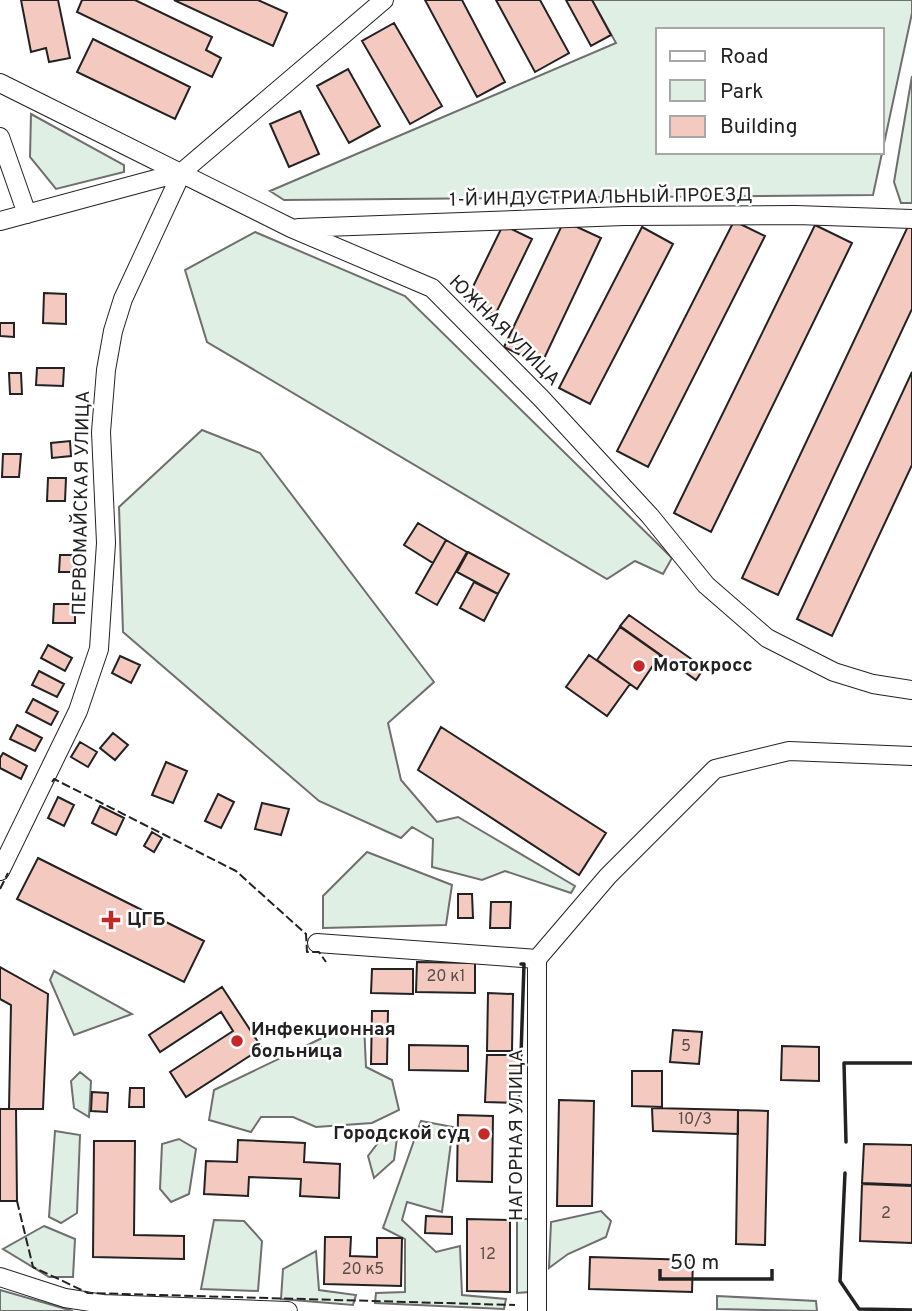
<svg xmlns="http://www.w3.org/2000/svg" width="912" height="1311" font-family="Overpass,sans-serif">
<rect width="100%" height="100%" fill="#fff"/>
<!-- green -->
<path fill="#e0efe3" stroke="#6f6f6f" stroke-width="2" fill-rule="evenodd" d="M592,0H912V13L873,195L284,200L270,191L616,43ZM658,30H882V152H658Z
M912,76V203H901L894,182Z
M31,114L124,165V172L56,189L30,157Z
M255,232L405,296L672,558L663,574L635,561L607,579L207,342L185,270Z
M202,430L260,453L434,682L388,723L401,780L437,822L458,817L575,886L571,893L505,871L482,880L432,867L433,839L412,827L401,838L319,801L123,632L119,507Z
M367,852L452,885L446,925L323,928V896Z
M54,971L132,1014L74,1035L50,980Z
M364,1024L366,1067L392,1080L399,1110L372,1123L316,1127L293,1117H261L251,1132L209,1120L214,1090L320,1039Z
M80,1072L91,1081L89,1117L74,1108L71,1081Z
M421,1121L453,1127L442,1212L407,1202L402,1220L436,1252L460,1246L462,1295L506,1299L504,1309L375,1303L376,1293L405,1292V1239L383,1228Z
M55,1131L80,1135L77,1213L61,1223L49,1217Z
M397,1138L394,1160L374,1178L368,1156L381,1139Z
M179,1139L196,1149L189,1194L171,1202L160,1189L162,1144Z
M601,1211L611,1221L606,1237L568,1254L549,1268L551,1222Z
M517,1219H530V1292L517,1293Z
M214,1220L244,1221L262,1241L258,1291L201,1289Z
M44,1226L75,1239L73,1277H49L3,1249Z
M316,1251L319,1290L356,1295L353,1305L281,1299L283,1269Z
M0,1290L73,1311H0Z
M717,1296L816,1301L817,1311L717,1309Z"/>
<!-- building -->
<path fill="#f3c9c0" stroke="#222" stroke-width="2" d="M21,0H58L70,58L49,62L46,48L31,52Z
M82,0H135L212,37L206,50L221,58L212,77L77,12Z
M174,0H258L287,13L273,46Z
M425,0H462L505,82L477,97Z
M496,0H540L569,53L535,72Z
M566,0H592L611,35L591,46Z
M394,23L442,106L410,124L362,41Z
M93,39L190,87L175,119L77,72Z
M348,69L380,126L349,143L317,86Z
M300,111L319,154L289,167L270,124Z
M564,221L601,238L541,365L504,347Z
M734,221L765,236L648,467L617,451Z
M910,222L912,223V309L778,595L742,578Z
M503,225L532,239L495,315L466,301Z
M815,225L852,243L711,532L674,513Z
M642,227L673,244L590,404L559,388Z
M44,293L66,294V324L43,323Z
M0,323H14V337L0,336Z
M37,368H64L63,386L36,385Z
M912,372V465L832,636L797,619Z
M9,373H21L22,394H10Z
M70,441L71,456L52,458L51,443Z
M3,454H21L19,477H2Z
M48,478H66L65,501H47Z
M418,523L446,540L433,563L404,545Z
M446,540L467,552L437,605L416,593Z
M468,552L509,574L498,594L457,572Z
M60,555H76V572H59Z
M474,582L498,594L484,621L460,608Z
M54,604H75V623H53Z
M629,615L704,668L696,680L620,626Z
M620,627L660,655L637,689L597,660Z
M48,645L72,658L65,671L41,658Z
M589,655L630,684L607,716L566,687Z
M120,656L140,665L131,683L112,673Z
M39,671L64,684L57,697L32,685Z
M33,699L58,712L51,725L26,712Z
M17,725L42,738L35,751L10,739Z
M441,727L606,833L579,875L418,770Z
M113,733L128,745L115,760L100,748Z
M80,742L97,752L88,767L71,757Z
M3,753L27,766L21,779L0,768V758Z
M166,762L187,771L173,803L152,795Z
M218,794L234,802L221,828L205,821Z
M58,797L74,805L64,826L48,818Z
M262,803L289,809L281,835L255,829Z
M100,806L124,818L116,835L92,823Z
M152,832L162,838L154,852L144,846Z
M38,858L204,941L184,982L17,899Z
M458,894H472L473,918H458Z
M491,902H511L510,928H490Z
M417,962L475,963V993L416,992Z
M0,967L48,994L43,1109H9L11,1005L0,999Z
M372,969H413V994L371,993Z
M222,987L262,1048L186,1097L170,1072L233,1031L221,1012L160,1052L149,1035Z
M488,993L513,994L512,1051H487Z
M372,1011H388L387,1064H371Z
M673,1030L702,1032L699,1064L670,1062Z
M409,1045L468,1046V1071L409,1070Z
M782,1046L819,1047V1081L781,1080Z
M487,1055H521L519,1103L485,1102Z
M632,1071H662V1107L632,1106Z
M130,1088H144V1107H129Z
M92,1092L108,1093L107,1112L91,1111Z
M559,1100L594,1101L592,1206H557Z
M652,1108L738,1110V1134L653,1131Z
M0,1109H16L17,1201H0Z
M738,1110L768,1111L765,1245L736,1244Z
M458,1115L493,1116L492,1182L457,1181Z
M238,1140L305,1143L304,1162L340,1164L339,1198L300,1196L301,1179L249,1177L248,1196L204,1194L206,1161L237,1162Z
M94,1141H135L134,1235L184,1236V1259L93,1257Z
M864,1144L912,1145V1185L862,1183Z
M862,1184L912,1186V1243L860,1241Z
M426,1216L452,1217V1234L425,1233Z
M467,1219L510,1220V1292L467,1291Z
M325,1237H351L350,1256L377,1257V1238H402L401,1286L324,1284Z
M590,1257L693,1260L692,1292L589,1289Z"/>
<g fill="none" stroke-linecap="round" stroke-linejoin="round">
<!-- minor casing -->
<g stroke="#222" stroke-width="20">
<path id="minor" d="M0,83L291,228L432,288L541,398L650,516L706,585L767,638L834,672L873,684L912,690
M0,137L27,214
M0,221L182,172L384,0
M298,228L624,216L796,215L912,219
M0,871L78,711L99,649L106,543L101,432L106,370L113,331L123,299L182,172
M317,943L537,959
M537,959L608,876L715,769L789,751L912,756
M537,959V1311
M0,1277L65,1298L103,1304L288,1311"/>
</g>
<!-- minor -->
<use href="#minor" stroke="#fff" stroke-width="18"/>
<!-- fence -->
<path stroke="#222" stroke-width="2" stroke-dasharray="9 3.5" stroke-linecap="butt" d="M52,782L54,779L236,871L306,934L307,952H319L326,962
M0,889L8,873
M17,1201L33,1267L88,1293L515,1305"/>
<!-- wall -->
<path stroke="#222" stroke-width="3.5" d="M521,1055L524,964H521
M846,1142L844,1063H912
M845,1173L840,1281L859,1309L912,1310"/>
</g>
<!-- markers -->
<g fill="#c62828" stroke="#fff" stroke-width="2.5">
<circle cx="639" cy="666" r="7"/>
<path d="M107.5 909.5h7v7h7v7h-7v7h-7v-7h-7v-7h7z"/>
<circle cx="237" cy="1041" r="7"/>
<circle cx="484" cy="1134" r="7"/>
</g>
<g text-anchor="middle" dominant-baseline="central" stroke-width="5" stroke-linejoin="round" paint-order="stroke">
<!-- number labels -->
<g font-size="16" fill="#564c4a">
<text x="446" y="977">20 к1</text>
<text x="686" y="1047">5</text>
<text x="695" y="1120">10/3</text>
<text x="886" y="1214">2</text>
<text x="488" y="1255">12</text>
<text x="363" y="1270">20 к5</text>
</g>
<!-- street labels -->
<g font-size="19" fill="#222" stroke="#fff">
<text transform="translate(601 198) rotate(-1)">1-Й ИНДУСТРИАЛЬНЫЙ ПРОЕЗД</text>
<text transform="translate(504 331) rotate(45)">ЮЖНАЯ УЛИЦА</text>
<text transform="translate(82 503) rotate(-89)">ПЕРВОМАЙСКАЯ УЛИЦА</text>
<text transform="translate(517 1135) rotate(-90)">НАГОРНАЯ УЛИЦА</text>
</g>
<!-- poi labels -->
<g font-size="19" font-weight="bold" fill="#222" stroke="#fff" text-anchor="start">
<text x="653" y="666">Мотокросс</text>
<text x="127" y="920">ЦГБ</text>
<text x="251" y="1030">Инфекционная<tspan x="251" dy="22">больница</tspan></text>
<text x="470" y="1134" text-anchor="end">Городской суд</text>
</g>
</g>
<!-- legend -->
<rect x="656" y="28" width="228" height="126" fill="#ffffff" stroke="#a7a7a7" stroke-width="2"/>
<rect x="670" y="51" width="35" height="10" fill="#ffffff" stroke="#a7a7a7" stroke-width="2"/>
<text x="720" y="63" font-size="21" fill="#222222">Road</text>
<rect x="670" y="80" width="35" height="21" fill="#e0efe3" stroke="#a7a7a7" stroke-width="2"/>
<text x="720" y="98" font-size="21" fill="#222222">Park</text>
<rect x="670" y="116" width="35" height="21" fill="#f3c9c0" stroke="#a7a7a7" stroke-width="2"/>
<text x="720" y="133" font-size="21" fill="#222222">Building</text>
<!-- scale -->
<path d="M660 1269v10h112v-10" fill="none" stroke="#222222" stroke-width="3.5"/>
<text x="670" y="1269" font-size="21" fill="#222222" stroke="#ffffff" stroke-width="5" paint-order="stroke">50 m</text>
</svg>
